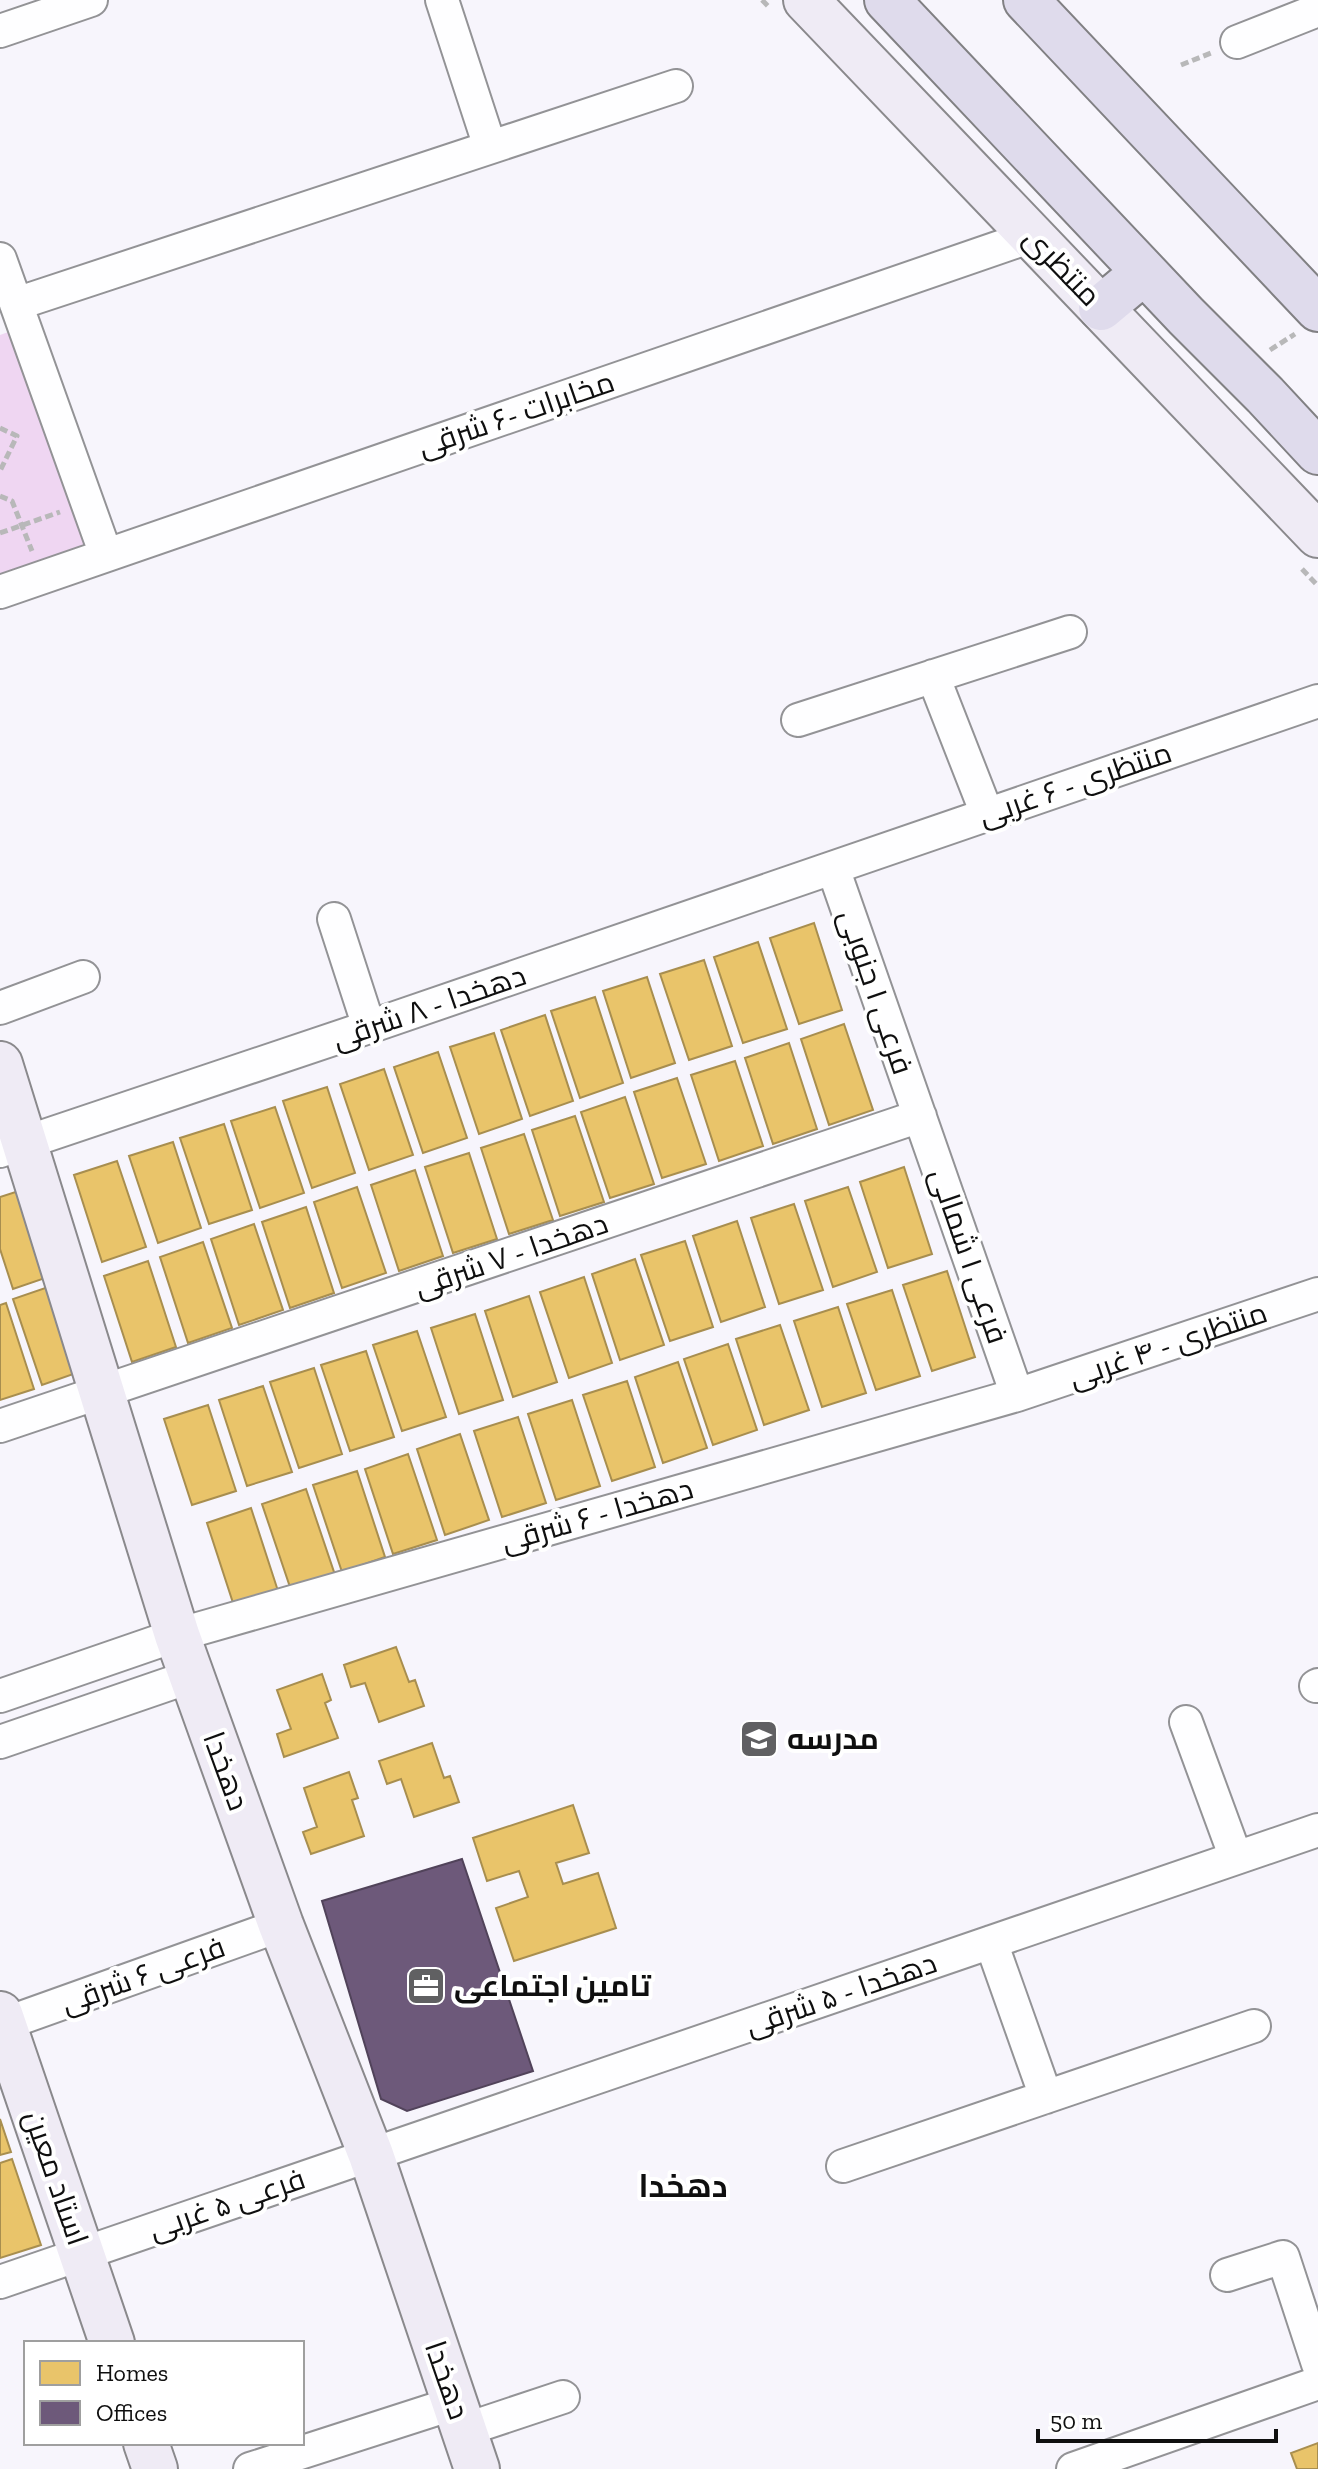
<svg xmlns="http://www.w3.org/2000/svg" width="1318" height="2469" font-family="'Zilla Slab',Cairo,serif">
<rect width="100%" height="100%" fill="#f7f5fc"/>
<!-- green -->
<path fill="#efd6f2" d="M11,331L90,546L0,577V335Z"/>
<!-- homes -->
<path fill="#e9c46a" stroke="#a88e4f" stroke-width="2" d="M814,923L842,1010L799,1024L770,938Z
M758,942L787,1029L743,1043L714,957Z
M704,960L732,1046L689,1060L660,974Z
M647,977L675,1063L631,1078L603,991Z
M595,997L623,1083L580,1098L551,1011Z
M545,1015L573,1101L530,1116L501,1030Z
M844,1024L873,1110L829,1125L801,1039Z
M494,1033L522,1119L479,1134L450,1047Z
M789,1043L817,1129L773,1144L745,1058Z
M438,1052L467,1138L423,1153L394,1067Z
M735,1061L763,1146L719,1161L691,1075Z
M384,1069L413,1155L369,1170L340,1084Z
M677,1078L706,1164L662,1178L634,1092Z
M327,1087L355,1173L312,1188L283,1101Z
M625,1097L654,1184L610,1198L581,1112Z
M275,1107L304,1193L260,1208L231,1121Z
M575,1116L604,1202L560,1216L532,1130Z
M224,1124L252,1210L209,1224L180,1138Z
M524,1134L553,1220L509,1234L481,1148Z
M173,1142L201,1228L158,1243L129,1156Z
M469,1153L497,1239L453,1253L425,1167Z
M117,1161L146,1247L102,1262L74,1175Z
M904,1167L932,1254L888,1268L860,1182Z
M415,1170L443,1256L399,1271L371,1185Z
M357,1187L386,1273L342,1288L314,1202Z
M848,1187L877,1272L833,1287L805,1201Z
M28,1188L57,1274L13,1289L0,1249V1197Z
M794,1204L823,1290L779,1304L751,1218Z
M306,1207L334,1293L290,1308L262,1222Z
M737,1221L765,1307L721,1322L693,1236Z
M254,1224L283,1310L239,1325L211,1239Z
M685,1241L713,1327L670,1341L641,1255Z
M203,1242L232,1328L188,1343L160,1257Z
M635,1259L664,1345L620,1360L592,1274Z
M148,1261L176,1347L132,1362L104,1276Z
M947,1271L975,1357L932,1371L903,1285Z
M584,1277L612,1363L569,1378L540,1292Z
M57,1284L85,1370L42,1385L13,1299Z
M892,1290L920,1376L876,1390L847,1304Z
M529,1296L557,1382L513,1397L485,1311Z
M6,1303L34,1389L0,1400V1305Z
M838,1307L866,1393L822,1407L794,1321Z
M475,1314L503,1400L459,1414L431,1328Z
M780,1325L809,1410L764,1425L736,1339Z
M417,1331L446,1417L402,1431L373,1345Z
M728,1344L757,1430L713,1445L684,1359Z
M366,1351L394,1437L350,1451L321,1365Z
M678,1362L707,1448L663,1463L635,1377Z
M314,1368L342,1454L299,1468L270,1382Z
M627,1381L655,1467L612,1481L583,1395Z
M263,1386L292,1472L247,1486L219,1400Z
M572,1400L600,1486L556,1500L528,1414Z
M208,1405L236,1491L192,1505L164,1419Z
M518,1417L546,1503L502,1517L474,1431Z
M460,1434L489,1520L445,1535L417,1449Z
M408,1454L437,1540L393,1554L365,1469Z
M357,1471L385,1557L342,1572L313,1485Z
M306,1489L335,1575L291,1590L262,1504Z
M251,1508L279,1594L235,1609L207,1523Z
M396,1647L409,1682L415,1680L424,1706L379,1722L365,1683L351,1687L344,1665Z
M322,1674L331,1700L325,1703L338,1738L284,1757L277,1734L291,1729L277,1690Z
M432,1743L444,1778L450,1776L459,1802L414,1817L401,1779L387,1784L379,1761Z
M349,1772L358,1798L352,1800L364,1836L311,1854L303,1832L317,1827L304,1788Z
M573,1805L589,1853L556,1863L563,1884L598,1873L616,1928L514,1961L496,1908L528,1897L519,1871L487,1881L473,1838Z
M0,2119L11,2152L0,2155Z
M12,2159L41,2245L0,2258V2163Z
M1318,2443V2469H1297L1291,2453Z"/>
<!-- offices -->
<path fill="#6d597a" stroke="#51435a" stroke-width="2" d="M462,1859L533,2071L407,2111L381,2099L322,1901Z"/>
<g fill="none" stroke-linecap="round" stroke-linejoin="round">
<!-- street casing -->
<g stroke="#939396" stroke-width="36">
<path id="street" d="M442,0L490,147
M0,31L91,0
M1237,42L1318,10
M0,259L106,555
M16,304L676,86
M0,592L1032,236
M933,676L987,814
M798,720L1070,632
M833,868L1017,1395
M334,919L369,1027
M0,1008L83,977
M0,1151L369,1027L1318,701
M0,1426L920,1116
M1316,1686L1318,1685
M0,1696L177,1635L1017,1395L1318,1294
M1186,1722L1236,1858
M0,1742L192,1676
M991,1942L1046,2097
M4,2024L281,1925
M843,2166L1254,2026
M1227,2275L1283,2257L1318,2364
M0,2282L1318,1830
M464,2430L563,2397
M250,2469L455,2403
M1073,2469L1318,2383"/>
</g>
<!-- secondary casing -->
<g stroke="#8a898c" stroke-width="48">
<path id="secondary" d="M806,0L1318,535
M0,1064L177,1635L281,1925L371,2155L477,2469
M0,2014L112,2343
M146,2443L155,2469"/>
</g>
<!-- primary casing -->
<g stroke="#818083" stroke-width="48">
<path id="primary" d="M887,0L1186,316L1265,395L1318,452
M1026,0L1318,309
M1101,308L1144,272"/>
</g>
<!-- path -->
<path stroke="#b8b8b9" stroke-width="5" stroke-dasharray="8 4" stroke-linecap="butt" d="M762,0L770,8
M1181,65L1211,53
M1270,350L1295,334
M0,428L17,436L0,471
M0,496L12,501L32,551
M0,533L60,512
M1302,569L1318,586"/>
<!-- street -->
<use href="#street" stroke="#fefeff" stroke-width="32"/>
<!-- secondary -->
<use href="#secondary" stroke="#efebf5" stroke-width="44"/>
<!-- primary -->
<use href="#primary" stroke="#dfdbec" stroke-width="44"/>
</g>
<!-- icons -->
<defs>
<g id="school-square" transform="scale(2)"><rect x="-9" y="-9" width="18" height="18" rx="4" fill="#606062" stroke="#fff"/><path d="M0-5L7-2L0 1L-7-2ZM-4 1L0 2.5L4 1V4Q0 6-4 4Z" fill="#fff"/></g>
<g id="office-square" transform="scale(2)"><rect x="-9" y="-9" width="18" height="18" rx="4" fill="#606062" stroke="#fff"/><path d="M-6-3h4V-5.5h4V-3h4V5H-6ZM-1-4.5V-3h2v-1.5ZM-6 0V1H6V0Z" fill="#fff"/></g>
</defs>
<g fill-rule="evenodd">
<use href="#school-square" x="759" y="1739"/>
<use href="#office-square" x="426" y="1986"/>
</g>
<g text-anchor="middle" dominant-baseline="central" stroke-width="8" stroke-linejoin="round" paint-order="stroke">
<!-- street labels -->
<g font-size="30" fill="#0f0f0f" stroke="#fff">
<text transform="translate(1062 267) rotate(46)">منتظری</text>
<text transform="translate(516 414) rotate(-19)">مخابرات -۶ شرقی</text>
<text transform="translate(1075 784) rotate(-19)">منتظری - ۶ غربی</text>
<text transform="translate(876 992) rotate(71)">فرعی ۱ جنوبی</text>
<text transform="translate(429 1007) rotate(-19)">دهخدا - ۸ شرقی</text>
<text transform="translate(511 1255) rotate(-19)">دهخدا - ۷ شرقی</text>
<text transform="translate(969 1256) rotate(71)">فرعی ۱ شمالی</text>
<text transform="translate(1168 1345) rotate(-19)">منتظری - ۴ غربی</text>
<text transform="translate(597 1515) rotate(-16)">دهخدا - ۶ شرقی</text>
<text transform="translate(226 1771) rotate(70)">دهخدا</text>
<text transform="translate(143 1975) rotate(-20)">فرعی ۶ شرقی</text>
<text transform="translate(841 1994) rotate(-19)">دهخدا - ۵ شرقی</text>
<text transform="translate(56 2178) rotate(71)">استاد معین</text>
<text transform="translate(227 2204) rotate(-19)">فرعی ۵ غربی</text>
<text transform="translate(447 2380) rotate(71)">دهخدا</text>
</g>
<!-- poi labels -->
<g font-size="30" font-weight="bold" fill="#0f0f0f" stroke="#fff" text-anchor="start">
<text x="787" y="1739">مدرسه</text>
<text x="454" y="1986">تامین اجتماعی</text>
</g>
<!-- neighbourhood labels -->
<g font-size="32" font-weight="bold" fill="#0f0f0f" stroke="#fff">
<text x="683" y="2186">دهخدا</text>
</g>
</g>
<!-- legend -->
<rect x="24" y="2341" width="280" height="104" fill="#ffffff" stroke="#9f9f9f" stroke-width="2"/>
<rect x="40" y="2361" width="40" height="24" fill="#e9c46a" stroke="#9f9f9f" stroke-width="2"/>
<text x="96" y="2381" font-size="24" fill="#0f0f0f">Homes</text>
<rect x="40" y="2401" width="40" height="24" fill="#6d597a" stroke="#9f9f9f" stroke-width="2"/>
<text x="96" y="2421" font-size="24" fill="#0f0f0f">Offices</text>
<!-- scale -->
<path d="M1038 2429v12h238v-12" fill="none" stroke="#0f0f0f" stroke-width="4"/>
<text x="1050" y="2429" font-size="24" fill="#0f0f0f" stroke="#ffffff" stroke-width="6" paint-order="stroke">50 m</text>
</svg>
